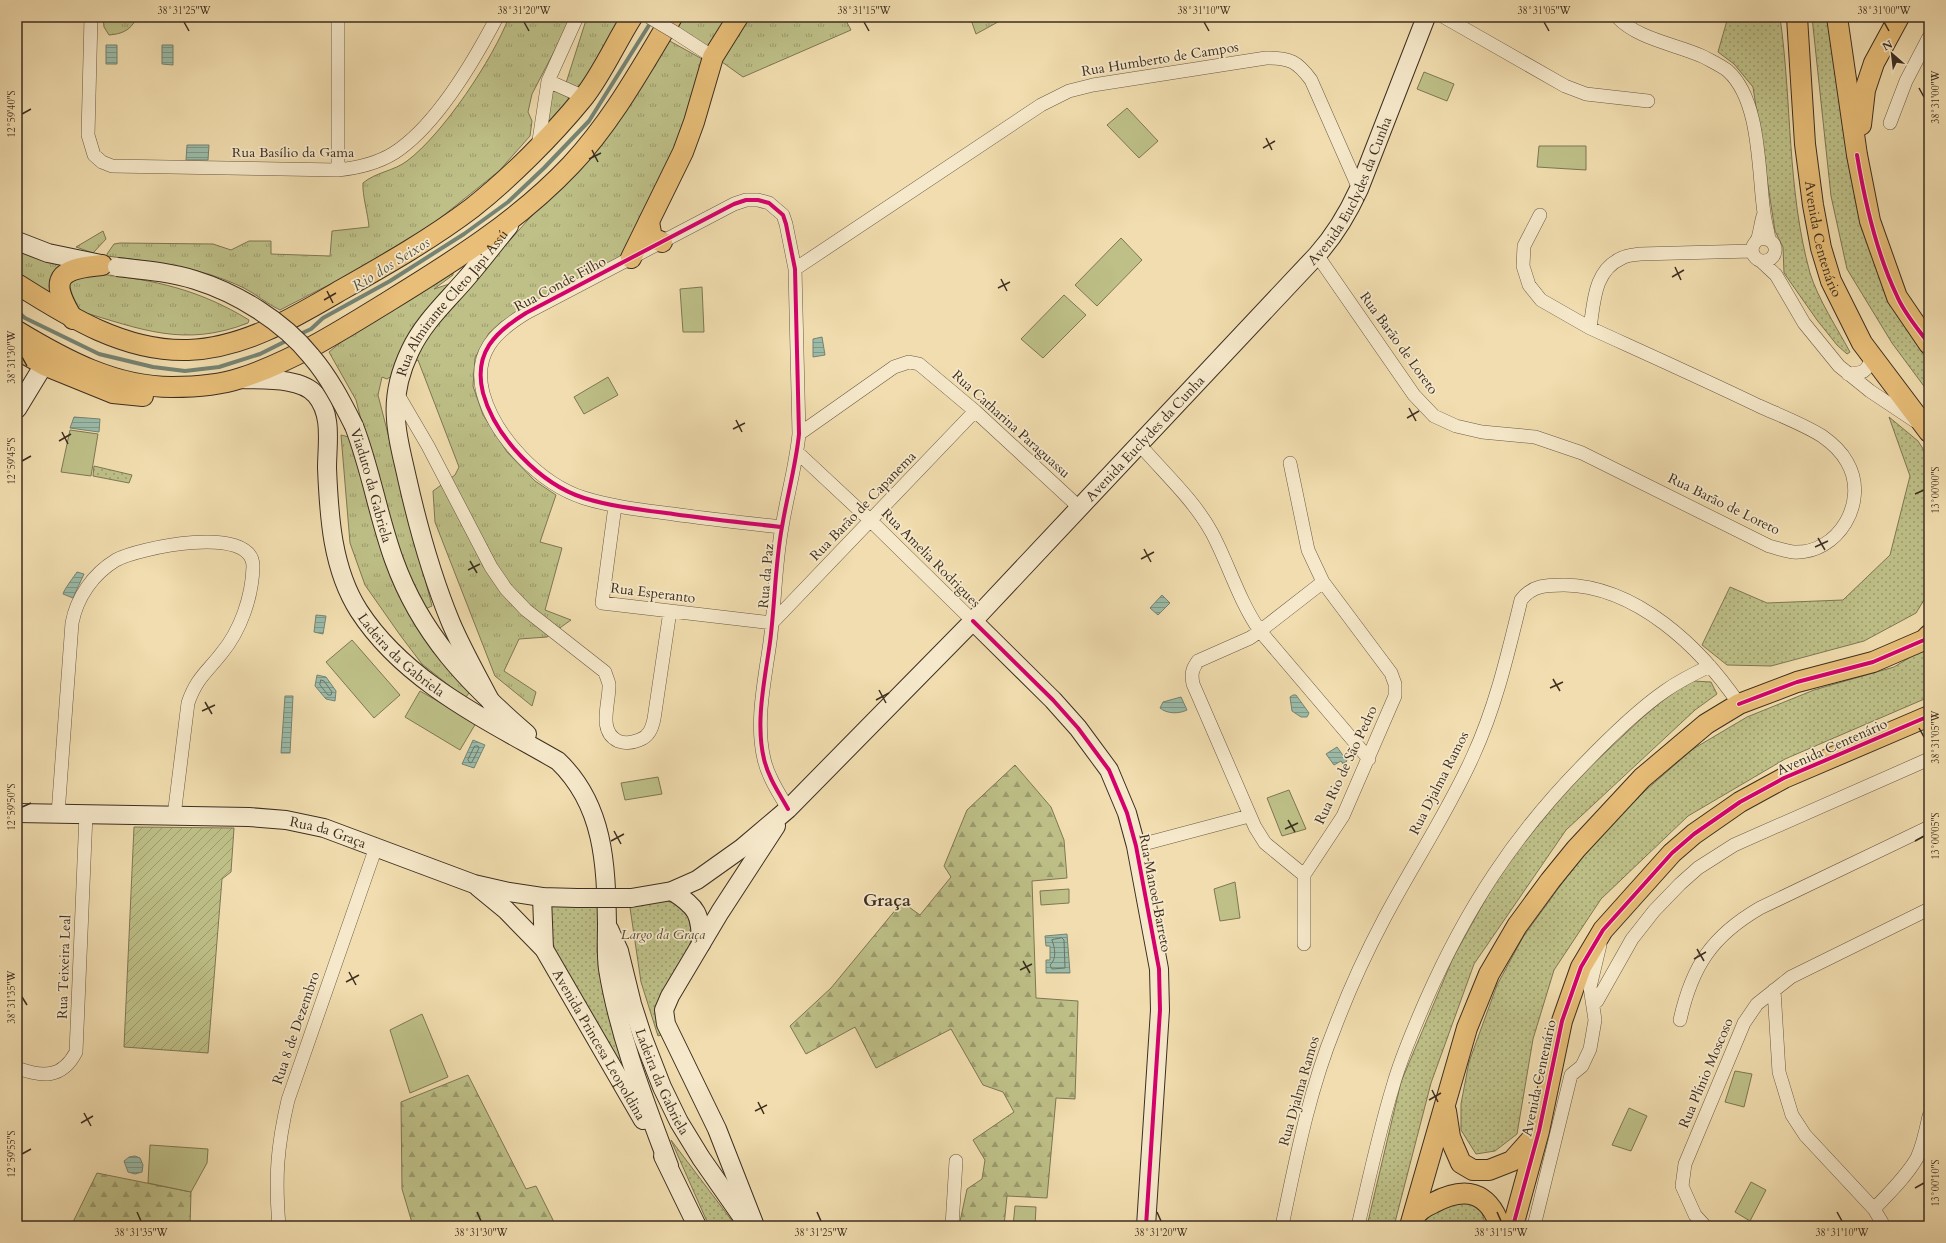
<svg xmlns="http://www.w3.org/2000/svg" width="1946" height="1243" font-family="Cardo,serif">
<defs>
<pattern id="grass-tufts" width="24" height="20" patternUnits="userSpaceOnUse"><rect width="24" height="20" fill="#bec088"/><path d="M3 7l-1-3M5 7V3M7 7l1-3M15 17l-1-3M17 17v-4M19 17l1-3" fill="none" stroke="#9c9c6f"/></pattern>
<pattern id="forest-firs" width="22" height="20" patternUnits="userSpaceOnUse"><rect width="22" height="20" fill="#bec088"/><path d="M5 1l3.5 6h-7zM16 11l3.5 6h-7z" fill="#9c9c6f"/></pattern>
<pattern id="park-dots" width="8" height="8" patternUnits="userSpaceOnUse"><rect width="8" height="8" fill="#bec088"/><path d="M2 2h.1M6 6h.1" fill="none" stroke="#9c9c6f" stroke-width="1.8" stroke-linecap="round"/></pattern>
<pattern id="garden-furrows" width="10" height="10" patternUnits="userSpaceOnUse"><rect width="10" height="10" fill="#bec088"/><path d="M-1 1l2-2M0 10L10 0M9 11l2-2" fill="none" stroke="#9c9c6f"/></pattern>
<pattern id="water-rules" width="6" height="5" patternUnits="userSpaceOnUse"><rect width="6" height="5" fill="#9bbcaa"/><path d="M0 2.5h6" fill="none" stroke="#80998a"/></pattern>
</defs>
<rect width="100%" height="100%" fill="#f1ddaf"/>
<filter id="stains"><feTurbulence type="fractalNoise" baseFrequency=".005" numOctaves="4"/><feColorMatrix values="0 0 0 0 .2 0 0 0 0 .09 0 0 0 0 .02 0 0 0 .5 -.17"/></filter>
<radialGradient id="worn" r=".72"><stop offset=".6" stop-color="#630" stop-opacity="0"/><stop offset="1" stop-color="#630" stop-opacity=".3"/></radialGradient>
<!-- grass -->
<path fill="url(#grass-tufts)" stroke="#7e7754" d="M103,17H135L136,19C130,31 121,34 109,35L104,27Z
M509,17H572L532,94L528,112L532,121L530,136L499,171L419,235L373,262L280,310C267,304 256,294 244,288C201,267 153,262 107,256V254L114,244L120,243L213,244L231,250L249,241H271V254L330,256L332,231L369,227C368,214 362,194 363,183C376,172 394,171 407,161C443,134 493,59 509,17Z
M587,17H623L579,90L566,83Z
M680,17H844L851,30L743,77L673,27Z
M970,17H1007L976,34Z
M666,39L704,60L689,117L627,254L501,322L489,333L475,358L473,386L483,415L507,452L535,481L556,495L540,542L562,548L545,610L571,620L547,637L519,639L504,671L536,692L532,706L495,676L435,522L433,491L455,475L459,467L418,360L387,379L382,377L378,395L432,606L423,610L392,541L356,400L329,352L375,314L453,265V275L434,289L480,274L535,212Z
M553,90L568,97L569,101L548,123L551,92Z
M103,231L106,239L93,253L76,247Z
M17,243L85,263L58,297L17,281Z
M99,274C156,280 200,290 249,320L248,323C184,348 141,329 79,311L65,284L69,279Z
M341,435L349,437L358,459L393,581L424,638L470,692L465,698L422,664L400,635L365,585L350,543Z"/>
<!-- forest -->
<path fill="url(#forest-firs)" stroke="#7e7754" d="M1015,765L1051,807L1064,840L1067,878L1032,881L1036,998L1078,1001L1075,1099L1056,1098L1047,1198L1007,1196L1004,1226H959L967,1189L982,1179L985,1160L973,1140L1014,1112L1003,1092L983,1085L951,1029L876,1068L855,1027L806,1054L790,1026L831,988L902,902L920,915L951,877L944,866L967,810Z
M468,1075L526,1189L536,1186L556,1226H413L402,1189L401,1102Z
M97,1173L191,1192L190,1226H71Z"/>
<!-- park -->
<path fill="url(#park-dots)" stroke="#7e7754" d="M1728,17H1780C1792,102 1787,190 1810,273C1818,299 1837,328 1850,352L1847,354L1837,345L1817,320L1784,273L1783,247L1775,231L1753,87L1734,64L1718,52Z
M1812,17H1832L1862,221L1929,353V393L1892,343L1847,269L1831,196Z
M1889,417L1918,441L1929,458V592L1916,613L1864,641L1771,666L1727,665L1702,645L1730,587L1767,603L1843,600L1890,555L1910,476Z
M94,466L132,475L129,483L93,476Z
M1929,646V697L1785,759L1688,816L1601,899L1554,970L1533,1039L1517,1134L1495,1151L1476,1154L1461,1130V1104L1469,1062L1497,985L1523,937L1587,849L1646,790L1693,749L1747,717L1814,690L1894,667Z
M1693,681L1711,682L1717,694L1695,710L1566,830L1474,964L1431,1083L1394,1226H1367L1401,1082L1453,958L1503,868L1573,783L1642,718L1675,690Z
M654,898L679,904L688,915L692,936L667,1033L658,1036L641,982L629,901Z
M549,905L599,907L597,952L631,1086L551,948Z
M671,1140L736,1226H709Z
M1469,1201L1482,1213L1486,1226H1418L1431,1210Z"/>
<!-- garden -->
<path fill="url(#garden-furrows)" stroke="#7e7754" d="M134,827L234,828L231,872L222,879L208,1053L124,1047Z"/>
<!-- pitch -->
<path fill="#bec088" stroke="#7e7754" d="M1424,72L1454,84L1447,101L1417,89Z
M1127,108L1158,141L1139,158L1107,125Z
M1539,146H1586V170L1537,167Z
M1121,238L1142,260L1097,306L1075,285Z
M702,287L704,332H683L680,289Z
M1064,295L1086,315L1043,358L1021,339Z
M608,377L618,395L584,414L574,397Z
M70,430L98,434L91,476L61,472Z
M352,640L400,695L374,718L326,662Z
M420,691L476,723L460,750L405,717Z
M658,777L662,794L625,800L621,783Z
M1289,790L1306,829L1282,836L1267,798Z
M1235,882L1240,918L1220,921L1214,889Z
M1069,889V903L1041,905L1040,891Z
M422,1014L448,1077L410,1093L390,1030Z
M1735,1071L1752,1074L1744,1107L1725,1102Z
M1629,1108L1647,1116L1631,1151L1612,1145Z
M150,1145L208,1149L207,1163L191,1192L148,1183Z
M1751,1182L1766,1190L1750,1221L1735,1212Z
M1015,1206L1036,1207L1035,1226H1013Z"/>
<!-- water -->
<path fill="url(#water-rules)" stroke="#758373" d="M106,45H117V64H106Z
M162,45H173V65L162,64Z
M187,145H209L208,160H186Z
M822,337L825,355L813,357V339Z
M74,417L100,419L99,432L70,428Z
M77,572L84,574L73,598L63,594C63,591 75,575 77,572Z
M1162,595L1170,603L1158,615L1150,608Z
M316,615L326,616L323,634L314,632Z
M317,675L326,677L336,691L335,701L326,699L315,686Z
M1293,695H1296L1309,713L1307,717H1301L1292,711L1290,697Z
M285,696H293L290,753H281Z
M1181,697L1187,710C1179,714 1167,714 1160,708L1163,702Z
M473,740L485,745L474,768L462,764Z
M1337,747L1347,761L1343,764L1341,761L1334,765L1326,754Z
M1067,934L1070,973H1046V960H1050V946H1046L1045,936Z
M135,1156L140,1158L143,1165L142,1172L135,1174L128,1172L124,1161L129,1157Z"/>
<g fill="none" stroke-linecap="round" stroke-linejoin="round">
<!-- shore -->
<path stroke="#6c7565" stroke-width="1" d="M321,680L324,681L332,692L331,695H328L320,685Z
M475,746H478L479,748L472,762L470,763L468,760Z
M1062,938L1064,940L1065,968L1052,969L1050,965C1057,959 1055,948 1052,940Z"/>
<!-- stream -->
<path stroke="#758373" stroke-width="4" d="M17,311L25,318L99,354L153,367L185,371L219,367L260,354L288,340
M298,335L311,329L323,318L390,281L464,234L508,202L544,168L589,121L651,22"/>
<!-- street casing -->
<g stroke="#6a5a44" stroke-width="14">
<path id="street" d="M91,17L88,135L94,155L102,162L112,166L338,170C358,168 376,164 394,153C436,126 474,61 497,17
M338,17V170
M1444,17L1565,86L1586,94L1648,101
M1617,17C1639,40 1676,44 1704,57C1711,61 1722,66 1728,71C1761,101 1758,172 1764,213C1765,222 1768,231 1769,239
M676,33L713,57
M548,81L584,97
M1890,123L1906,81L1929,37
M538,147L548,81L577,17
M1540,215L1524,246L1523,266L1529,285L1541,300L1590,328
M1757,240C1779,233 1781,261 1763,261C1756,261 1750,253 1753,246C1754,243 1757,241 1758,238C1760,231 1761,223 1763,216
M1317,255L1414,395L1434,416L1456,426L1482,432L1535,437L1582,453L1769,546C1777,548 1785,551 1793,552C1838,555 1870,501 1847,462C1841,451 1832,443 1822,436C1803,424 1779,415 1759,406C1703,379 1647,354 1590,328C1594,302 1594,270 1622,258C1627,255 1634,255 1640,254L1752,251
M1762,262L1776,275L1804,323L1839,366L1870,391L1915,421
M795,269L1041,105L1069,91L1093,85L1266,58C1290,58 1297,61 1311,80L1359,189
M1848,374C1863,373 1866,373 1872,358
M397,393L428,446L491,567L506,589L526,610L605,672C606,676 608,680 609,684C610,702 597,731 618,741C626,744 632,743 639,740C649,737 652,728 654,719L670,611
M799,434L894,367L909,362L919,364L975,411L1081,509
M1140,445C1164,473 1194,500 1212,533C1229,565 1239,601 1260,631L1369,759
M797,452L871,521L973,621
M1290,463L1308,550L1323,582
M615,506L602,603L772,623L975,411
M781,527C745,523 709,519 673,514C643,510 613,507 584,498C540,484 495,437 483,393C473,353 495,332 526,313L734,204L746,200H758L769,203L783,215L786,224L795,269L799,434C796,465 787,496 782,527C775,564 775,604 770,642C765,679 755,722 764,759C768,777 779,793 788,809
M1323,582L1391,673L1395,684V696L1343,816L1304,875L1265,843L1255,827L1193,684C1191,674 1192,669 1198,661L1250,638L1260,631Z
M58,814L72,623C77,597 93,574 116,560C138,548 254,523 253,567C252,597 241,630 221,654C206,673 196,679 188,703L174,816
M1136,846L1249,816
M1304,944V875
M1774,990L1779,1072L1792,1115L1805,1135L1874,1209L1884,1226
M1593,1004L1597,1001L1632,939L1654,911L1680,884L1698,868L1734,845L1929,759
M1680,1020C1692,966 1712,936 1760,908L1929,827
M17,1068C42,1077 62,1079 76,1052L86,814
M1874,1209C1889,1193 1906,1177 1917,1158C1923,1145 1926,1130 1929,1116
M279,1226C275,1178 277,1147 288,1100L376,847
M952,1226L956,1161
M1282,1226C1296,1159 1309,1091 1335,1027C1349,990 1366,953 1384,919C1413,864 1448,812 1473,756C1496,706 1508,653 1521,600C1532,585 1547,585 1564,585C1637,586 1701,648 1739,704
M1358,1226C1369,1179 1379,1132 1393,1086C1401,1057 1414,1028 1426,1000C1466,909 1514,835 1584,764C1609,738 1636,711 1665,691C1679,681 1695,673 1710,666
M1534,1226L1571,1075L1582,1066L1590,1049L1595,1020L1590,987L1600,945
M1705,1226L1695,1215L1682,1186L1685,1164L1744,1023L1757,1004L1791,977L1929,909"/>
</g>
<!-- secondary casing -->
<g stroke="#3d2e20" stroke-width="20">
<g id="secondary">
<path d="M17,241L48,253L101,264"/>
<path id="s1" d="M241,379C262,380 301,377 316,395C333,415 327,444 327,468C329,516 332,569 359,611C405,682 487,720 558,761C604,805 606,864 607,924C607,939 606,954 608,969C619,1037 645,1102 669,1166"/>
<path d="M17,409L51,353"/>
<path id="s2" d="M354,426C371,470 378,516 394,560C421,635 468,683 527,734"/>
<path d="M973,621L1053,700L1078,728L1109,770L1127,813L1136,846L1159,969L1160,1010L1146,1226"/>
<path id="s3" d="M492,704C478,677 463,651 451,623C432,577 418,527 407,478C403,459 397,439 396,419C394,396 400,372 410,351C423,323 445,303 465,280C480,263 494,244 509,226"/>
<path id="s4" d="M17,813L249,817L286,820L324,828L474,884L509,892L542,897L577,898"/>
<path id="s5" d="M478,887L506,910L544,949L643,1120"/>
<path d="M672,891C697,907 701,914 701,944"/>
<path d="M542,897L544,949"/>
<path id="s6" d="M631,898L672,891L697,880L742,848L788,809L973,621L1317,255C1335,235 1348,213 1359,189L1426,17"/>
<path id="s7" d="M609,929L619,951L632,1004L643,1038L662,1087L679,1122L701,1158L747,1224"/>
<path d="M663,1156L697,1226"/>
<path d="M755,1226L717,1129L666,1024L664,1010L670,996L720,912L776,826"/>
</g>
</g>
<!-- primary casing -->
<g stroke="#3d2e20" stroke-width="22">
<g id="primary">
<path id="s8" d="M1797,17L1805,144L1813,205L1821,248L1831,281L1862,343L1929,432"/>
<path d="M1837,17L1857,155L1870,221L1897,297L1929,344"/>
<path d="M1861,125L1865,90L1874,63L1899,17"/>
<path d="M649,222L652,238L662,242"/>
<path d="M631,258L683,152L694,122L713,57L738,17"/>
<path d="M17,284C69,317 125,352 188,350C245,348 295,317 343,289C387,264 431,239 472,208C510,178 552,136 583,98C601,76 616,42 632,17"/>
<path d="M73,319C48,278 58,269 102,265"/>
<path d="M17,331C65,360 115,387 172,387C194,387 220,385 241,378C293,361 342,330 389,301C454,261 518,221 571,165C613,120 641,68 672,17"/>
<path d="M17,349L44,365L113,393L143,396"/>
<path d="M1446,1111L1450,1137L1454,1147L1461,1163L1473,1170H1489L1512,1161L1536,1134"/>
<path d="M1413,1220C1417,1211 1424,1207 1433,1203C1465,1186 1488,1191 1500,1226"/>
<path d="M1410,1226L1467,1028L1489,974L1517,926L1550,881L1576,849L1642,778L1706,724L1739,704L1797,682L1873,662L1924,640L1929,635"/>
<path d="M1513,1226L1539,1131L1562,1021L1581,967L1603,930L1672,853L1694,834L1740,802L1784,778L1929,716"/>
</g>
</g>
<!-- street -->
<use href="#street" stroke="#f6e9cb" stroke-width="13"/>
<!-- secondary -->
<use href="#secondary" stroke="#f6e9cb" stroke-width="18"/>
<!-- primary -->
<use href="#primary" stroke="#e8be78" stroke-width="20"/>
<!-- street-bridge casing -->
<g stroke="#6a5a44" stroke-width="14" stroke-linecap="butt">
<path id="street-bridge" d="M649,17L676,33"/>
</g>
<!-- secondary-bridge casing -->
<g stroke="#3d2e20" stroke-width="20" stroke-linecap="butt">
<path id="secondary-bridge" d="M117,267C143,270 169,272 195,280C237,293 283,321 311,356C329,377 342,402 354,426
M577,898H631"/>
</g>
<!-- street-bridge -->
<use href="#street-bridge" stroke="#f6e9cb" stroke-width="13"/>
<!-- secondary-bridge -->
<use href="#secondary-bridge" stroke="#f6e9cb" stroke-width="18"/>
<!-- cycleway casing -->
<g stroke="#f6e9cb" stroke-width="6">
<path id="cycleway" d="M1857,155C1865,203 1876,252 1897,296C1904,313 1918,329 1929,344
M781,527C745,523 709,519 673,514C643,510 613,507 584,498C540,484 495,437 483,393C473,353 495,332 526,313L734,204L746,200H758L769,203L783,215L786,224L795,269L799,434C796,465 787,496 782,527C775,564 775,604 770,642C765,679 755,722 764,759C768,777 779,793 788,809
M973,621L1053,700L1078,728L1109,770L1127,813L1136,846L1159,969L1160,1010L1146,1226
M1739,704L1797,682L1873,662L1924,640L1929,635
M1513,1226L1539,1131L1562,1021L1581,967L1603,930L1672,853L1694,834L1740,802L1784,778L1929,716"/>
</g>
<!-- cycleway -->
<use href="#cycleway" stroke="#d6006c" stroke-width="4"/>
</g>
<!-- ticks -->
<path fill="none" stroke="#3d2e20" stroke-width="1.5" d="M184,22L189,31M524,22L529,31M864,22L869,31M1204,22L1209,31M1544,22L1549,31M1884,22L1889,31M1919,88L1924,97M22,114L31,109M1266,138L1272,150M1263,148L1275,141M592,150L598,162M589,159L601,153M1675,267L1681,280M1672,277L1684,270M1001,279L1007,291M998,288L1010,282M327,291L333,303M324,300L336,293M22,357L27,366M1409,408L1416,421M1407,418L1419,411M736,420L742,432M733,429L745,423M62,432L68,444M59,441L71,434M22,461L31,456M1915,494L1924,490M1818,538L1825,550M1815,547L1828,541M1144,549L1151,562M1141,559L1154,552M470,561L477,573M468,570L480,564M1553,679L1560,691M1550,688L1563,682M879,690L886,703M876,700L889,693M205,702L212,714M202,711L215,705M1919,728L1924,737M22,807L31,803M1288,820L1295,832M1285,829L1298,823M614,831L621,844M611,841L624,834M1915,841L1924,836M1697,949L1704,961M1694,959L1706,952M1023,961L1030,973M1020,970L1032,964M349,972L356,985M346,982L359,975M22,997L27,1005M1432,1090L1438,1102M1429,1100L1441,1093M758,1102L764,1114M755,1111L767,1105M84,1113L91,1126M81,1123L93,1116M22,1154L31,1149M1915,1188L1924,1183M137,1212L141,1221M477,1212L481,1221M817,1212L821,1221M1157,1212L1161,1221M1497,1212L1501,1221M1837,1212L1842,1221"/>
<g text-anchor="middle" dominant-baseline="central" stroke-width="3.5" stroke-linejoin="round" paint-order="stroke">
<!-- street labels -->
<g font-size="14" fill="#3d2e20" stroke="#f6e9cb">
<text transform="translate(1160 59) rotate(-9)">Rua Humberto de Campos</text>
<text x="293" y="152">Rua Basílio da Gama</text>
<text stroke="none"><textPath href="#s6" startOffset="1023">Avenida Euclydes da Cunha</textPath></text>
<text stroke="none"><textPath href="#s8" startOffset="224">Avenida Centenário</textPath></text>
<text transform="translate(560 284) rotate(-28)">Rua Conde Filho</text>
<text stroke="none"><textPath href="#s3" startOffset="436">Rua Almirante Cleto Japi Assú</textPath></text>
<text transform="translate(1399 343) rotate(54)">Rua Barão de Loreto</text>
<text transform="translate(1011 424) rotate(42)">Rua Catharina Paraguassu</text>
<text stroke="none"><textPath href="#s6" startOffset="699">Avenida Euclydes da Cunha</textPath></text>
<text stroke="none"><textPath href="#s2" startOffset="62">Viaduto da Gabriela</textPath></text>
<text transform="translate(1724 504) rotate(26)">Rua Barão de Loreto</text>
<text transform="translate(863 506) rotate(-46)">Rua Barão de Capanema</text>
<text transform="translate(931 558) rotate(45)">Rua Amelia Rodrigues</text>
<text transform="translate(766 576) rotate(-85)">Rua da Paz</text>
<text transform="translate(653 593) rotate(7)">Rua Esperanto</text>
<text stroke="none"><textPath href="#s1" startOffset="364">Ladeira da Gabriela</textPath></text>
<text transform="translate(1832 747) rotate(-24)">Avenida Centenário</text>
<text transform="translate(1346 765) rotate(-65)">Rua Rio de São Pedro</text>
<text transform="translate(1439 783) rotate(-63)">Rua Djalma Ramos</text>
<text stroke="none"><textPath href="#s4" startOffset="313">Rua da Graça</textPath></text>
<text transform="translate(1155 893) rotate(79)">Rua Manoel Barreto</text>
<text transform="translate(64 967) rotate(-88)">Rua Teixeira Leal</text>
<text transform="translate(296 1028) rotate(-71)">Rua 8 de Dezembro</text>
<text stroke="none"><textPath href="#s5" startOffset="201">Avenida Princesa Leopoldina</textPath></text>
<text transform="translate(1706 1073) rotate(-67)">Rua Plínio Moscoso</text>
<text transform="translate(1539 1078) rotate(-78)">Avenida Centenário</text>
<text stroke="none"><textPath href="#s7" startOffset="162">Ladeira da Gabriela</textPath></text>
<text transform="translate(1299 1091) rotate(-74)">Rua Djalma Ramos</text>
</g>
<!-- park labels -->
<g font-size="14" font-style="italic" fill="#574b35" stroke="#f6e9cb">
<text x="663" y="934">Largo da Graça</text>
</g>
<!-- water labels -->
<g font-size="15" font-style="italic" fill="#545242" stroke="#f6e9cb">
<text transform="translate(391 264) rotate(-32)">Rio dos Seixos</text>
</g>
<!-- district labels -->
<g font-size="18" font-weight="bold" fill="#3d2e20" stroke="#f6e9cb">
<text x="887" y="900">Graça</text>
</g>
</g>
<!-- margin -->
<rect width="1946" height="1243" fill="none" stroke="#f1ddaf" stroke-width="44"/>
<!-- north arrow -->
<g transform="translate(1892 54) rotate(332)" stroke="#f6e9cb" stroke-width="3" paint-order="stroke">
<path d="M0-3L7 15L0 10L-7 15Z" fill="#3d2e20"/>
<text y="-6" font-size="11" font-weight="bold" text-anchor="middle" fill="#3d2e20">N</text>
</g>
<rect x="22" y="22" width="1902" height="1199" fill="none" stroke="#3d2e20" stroke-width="1.5"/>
<g font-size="10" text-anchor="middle" fill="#3d2e20">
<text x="184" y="14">38°31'25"W</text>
<text x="524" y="14">38°31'20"W</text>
<text x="864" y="14">38°31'15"W</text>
<text x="1204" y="14">38°31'10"W</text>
<text x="1544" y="14">38°31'05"W</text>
<text x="1884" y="14">38°31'00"W</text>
<text transform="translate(1935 97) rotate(-90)" y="4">38°31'00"W</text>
<text transform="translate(11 114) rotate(-90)" y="4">12°59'40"S</text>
<text transform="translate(11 357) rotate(-90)" y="4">38°31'30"W</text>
<text transform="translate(11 461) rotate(-90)" y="4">12°59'45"S</text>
<text transform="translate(1935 490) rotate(-90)" y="4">13°00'00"S</text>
<text transform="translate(1935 737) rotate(-90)" y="4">38°31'05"W</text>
<text transform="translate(11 807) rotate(-90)" y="4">12°59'50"S</text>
<text transform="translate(1935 836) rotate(-90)" y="4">13°00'05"S</text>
<text transform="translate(11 997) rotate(-90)" y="4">38°31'35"W</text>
<text transform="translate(11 1154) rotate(-90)" y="4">12°59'55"S</text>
<text transform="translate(1935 1183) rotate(-90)" y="4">13°00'10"S</text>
<text x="141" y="1236">38°31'35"W</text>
<text x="481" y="1236">38°31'30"W</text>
<text x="821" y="1236">38°31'25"W</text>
<text x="1161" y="1236">38°31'20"W</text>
<text x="1501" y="1236">38°31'15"W</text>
<text x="1842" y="1236">38°31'10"W</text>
</g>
<rect width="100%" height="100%" filter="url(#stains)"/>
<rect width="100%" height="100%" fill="url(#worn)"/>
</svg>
